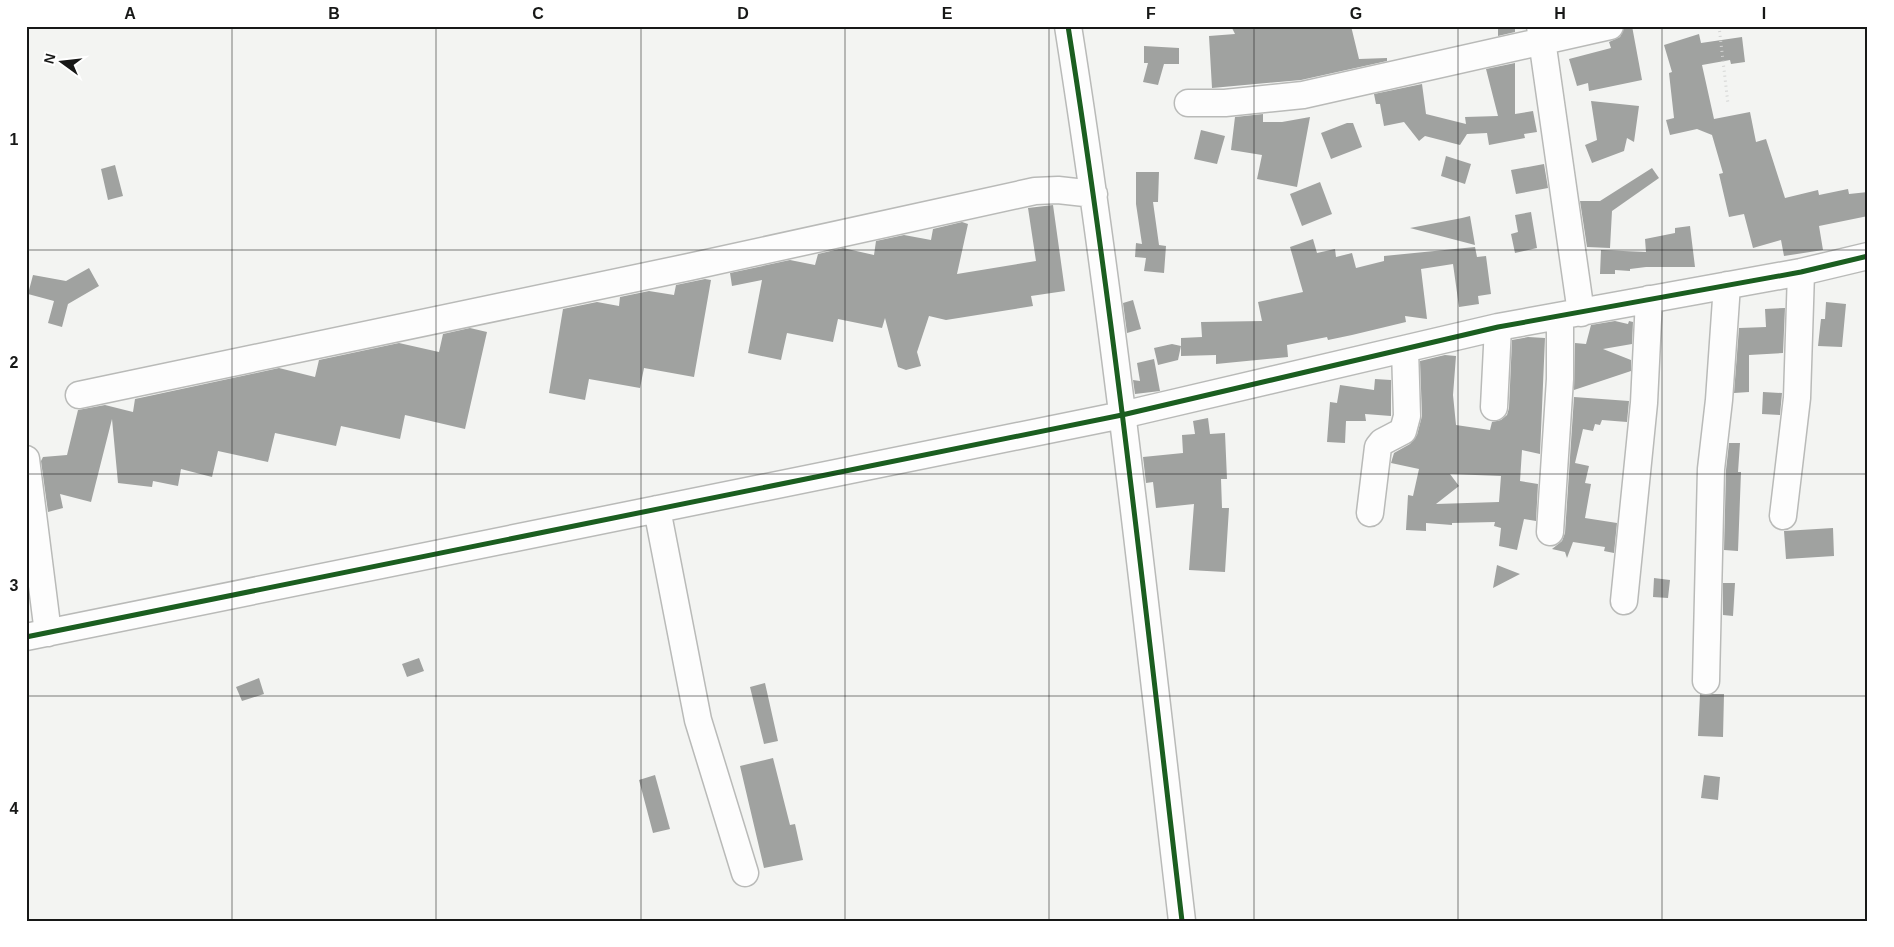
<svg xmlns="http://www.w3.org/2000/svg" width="1894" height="947" font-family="Arial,sans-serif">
<rect width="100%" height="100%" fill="#f3f4f2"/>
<!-- building -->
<path fill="#a0a2a0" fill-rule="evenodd" d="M1231,26H1351L1359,59L1387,58V61L1301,80L1212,88L1209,36L1235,34Z
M1498,26H1515V32L1498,36Z
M1625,26H1632L1642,80L1589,91L1588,83L1577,86L1569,59L1611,48L1609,42L1620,37Z
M1699,34L1701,43L1742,37L1745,62L1731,64L1730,60L1702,65L1714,119L1750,112L1756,142L1766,139L1785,198L1818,190L1819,195L1848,189L1849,194L1868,192V216L1819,226L1823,250L1784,256L1781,240L1753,248L1744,214L1729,217L1719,174L1723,173L1712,135L1697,129L1670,135L1666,120L1674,118L1669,73L1672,72L1664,45Z
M1144,46L1179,48V64H1164L1158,85L1143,82L1148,63H1144Z
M1515,63V114L1533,111L1537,132L1524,134L1525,138L1489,145L1487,133L1467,134L1460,145L1425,136L1419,141L1404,122L1384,126L1380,104H1376L1374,94L1422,84L1426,114L1466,124L1465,117L1498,116L1486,69Z
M1591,101L1639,106L1634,142L1627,138L1624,151L1592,163L1585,145L1597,140Z
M1263,114V122H1282L1310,117L1297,187L1257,179L1262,155L1231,150L1235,117Z
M1347,123H1353L1362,147L1331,159L1321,133Z
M1201,130L1225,136L1217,164L1194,159Z
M1446,156L1471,164L1465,184L1441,176Z
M1544,164L1548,188L1516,194L1511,170Z
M115,165L123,196L108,200L101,169Z
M1652,168L1659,178L1612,211L1610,248L1587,247L1580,201H1600Z
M1136,172H1159L1158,202H1153L1159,245L1166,246L1164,273L1144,271L1146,258L1135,257L1136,243L1142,244L1136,204Z
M1320,182L1332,214L1302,226L1290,194Z
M1053,205L1065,291L1031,296L1033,306L946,320L929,316L917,352L921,366L906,370L898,367L885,318L882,328L838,319L833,342L787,333L781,360L748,353L762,280L732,286L730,273L790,260L815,265L818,254L843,248L874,255L876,241L904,235L931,240L933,229L962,222L968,224L957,274L1036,261L1028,208Z
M1531,212L1537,248L1515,253L1511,234L1518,232L1515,215Z
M1470,216L1475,245L1410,228L1462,218Z
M1690,226L1695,267H1646L1630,269V271L1615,270V274H1600L1601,250L1646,252L1645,239L1675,233V228Z
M1313,239L1317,253L1335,249L1336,257L1352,253L1356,268L1384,261V256L1475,247L1477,257L1486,256L1491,294L1478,296L1479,304L1459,307L1453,264L1421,269L1427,319L1405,316L1406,322L1352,335L1328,340L1327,337L1287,345L1288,357L1216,364V355L1181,356V338L1202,337L1201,322L1262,321L1258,302L1303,292L1290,247Z
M89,268L99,286L68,304L62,327L48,323L54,301L28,294L33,275L66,281Z
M705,279L711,280L694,377L644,368L640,388L589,379L585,400L549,393L563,309L597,302L619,306L620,297L649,291L674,295L676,285Z
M1133,300L1141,329L1127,333L1123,303Z
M1826,302L1846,304L1842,347L1818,346L1821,319H1825Z
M1785,308L1783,353L1749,355V392L1734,393L1739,328L1766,327L1765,309Z
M1615,321L1628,324L1629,321L1633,322L1632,344L1603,349L1631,360V371L1574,390L1575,343L1586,344L1591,325Z
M470,328L487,332L465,429L405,415L400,439L341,426L336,446L275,433L268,462L218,451L212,477L181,469L178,486L153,481L152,487L118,483L112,419L91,502L60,494L63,508L48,512L41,461L43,457L67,455L78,410L105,405L133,412L135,399L279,368L315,377L319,360L399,343L439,352L443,334Z
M1528,337L1545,338L1540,454L1522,450L1520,481L1538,484L1536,521L1524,519L1517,550L1499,546L1501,528L1494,526L1495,522L1452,523V525L1426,523V531L1406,530L1408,495L1413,496L1419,469L1391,463L1394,453L1410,444L1417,435L1422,416L1420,361L1445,355L1456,356L1453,395L1456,425L1490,430L1492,422L1501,420L1507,415L1509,408L1512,340ZM1450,474L1501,476L1499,502L1436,504L1459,486Z
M1172,344L1181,346L1178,360L1158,365L1154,348Z
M1154,359L1160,391L1135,394L1133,380L1140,381L1137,363Z
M1375,379L1391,380V416L1365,414L1366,421H1346L1345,443L1327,442L1330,402L1337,403L1340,385L1374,390Z
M1763,392L1782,393L1780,415L1762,414Z
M1574,397L1629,401L1627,422L1602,420L1600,425L1595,424L1593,431L1583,429L1575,463L1589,466L1585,483L1591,484L1585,518L1617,523L1614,553L1604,551L1605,547L1573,542L1567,558L1565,552L1552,549L1562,541L1565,533Z
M1208,418L1210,434L1225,433L1227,479H1221L1222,508H1229L1225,572L1189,570L1194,504L1156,508L1153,482L1146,483L1143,457L1183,453L1182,435L1195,434L1193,421Z
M1729,443H1740L1738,472H1741L1738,551L1724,550L1726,470Z
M1833,528L1834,556L1786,559L1784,531Z
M1497,565L1520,574L1493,588Z
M1654,578L1670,580L1668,598L1653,597Z
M1723,583H1735L1733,616L1723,615Z
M419,658L424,671L407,677L402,664Z
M259,678L264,694L242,701L236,687Z
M765,683L778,741L764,744L750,687Z
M1700,694H1724L1723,737L1698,736Z
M773,758L790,825L795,824L803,860L764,868L740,766Z
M655,775L670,829L653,833L639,780Z
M1704,775L1720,777L1718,800L1701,798Z"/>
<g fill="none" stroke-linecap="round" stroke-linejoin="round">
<!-- minor casing -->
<g stroke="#b9bab8" stroke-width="29">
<path id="minor" d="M1068,26C1115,323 1147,622 1182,921
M1540,26L1581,313
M1188,103H1225L1303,95L1610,26
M79,395L689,267L1035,191L1058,190L1094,194
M1494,407L1498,327
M26,459L48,633
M657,509L698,720L745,873
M1370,513L1378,447L1382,442L1403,431L1407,416L1405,349
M1783,516L1797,398L1801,272
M1550,532L1560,379V316
M1624,601L1644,403L1649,299
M26,637L1122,415L1498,327L1801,272L1868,256
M1706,681L1711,469L1719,400L1727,285"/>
</g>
<!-- path -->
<path stroke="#d3d4d3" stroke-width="3" stroke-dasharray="1 4" stroke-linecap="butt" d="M1719,26L1728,104"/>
<!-- minor -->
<use href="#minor" stroke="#fdfdfd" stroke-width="26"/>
<!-- cycleway casing -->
<g stroke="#fff" stroke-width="8">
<path id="cycleway" d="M1068,26C1115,323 1147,622 1182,921
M26,637L1122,415L1498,327L1801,272L1868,256"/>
</g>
<!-- cycleway -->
<use href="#cycleway" stroke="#1b5e20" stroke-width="5"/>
</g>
<!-- grid -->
<path fill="none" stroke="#171817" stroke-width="1" stroke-opacity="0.55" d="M232,26V921M436,26V921M641,26V921M845,26V921M1049,26V921M1254,26V921M1458,26V921M1662,26V921M26,250H1868M26,474H1868M26,696H1868"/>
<!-- border -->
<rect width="1894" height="947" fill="none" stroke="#ffffff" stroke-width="55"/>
<!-- north arrow -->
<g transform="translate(62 62) rotate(285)" stroke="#ffffff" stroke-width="4" paint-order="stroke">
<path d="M0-4L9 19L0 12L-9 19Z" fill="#171817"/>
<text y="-8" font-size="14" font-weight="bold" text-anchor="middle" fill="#171817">N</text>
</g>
<rect x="28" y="28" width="1838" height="892" fill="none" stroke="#171817" stroke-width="2"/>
<g font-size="16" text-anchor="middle" font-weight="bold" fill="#171817">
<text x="130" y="19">A</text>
<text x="334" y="19">B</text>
<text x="538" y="19">C</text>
<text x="743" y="19">D</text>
<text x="947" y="19">E</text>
<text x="1151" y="19">F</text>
<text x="1356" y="19">G</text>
<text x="1560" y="19">H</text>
<text x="1764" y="19">I</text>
<text x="14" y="145">1</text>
<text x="14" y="368">2</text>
<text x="14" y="591">3</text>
<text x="14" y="814">4</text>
</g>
</svg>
